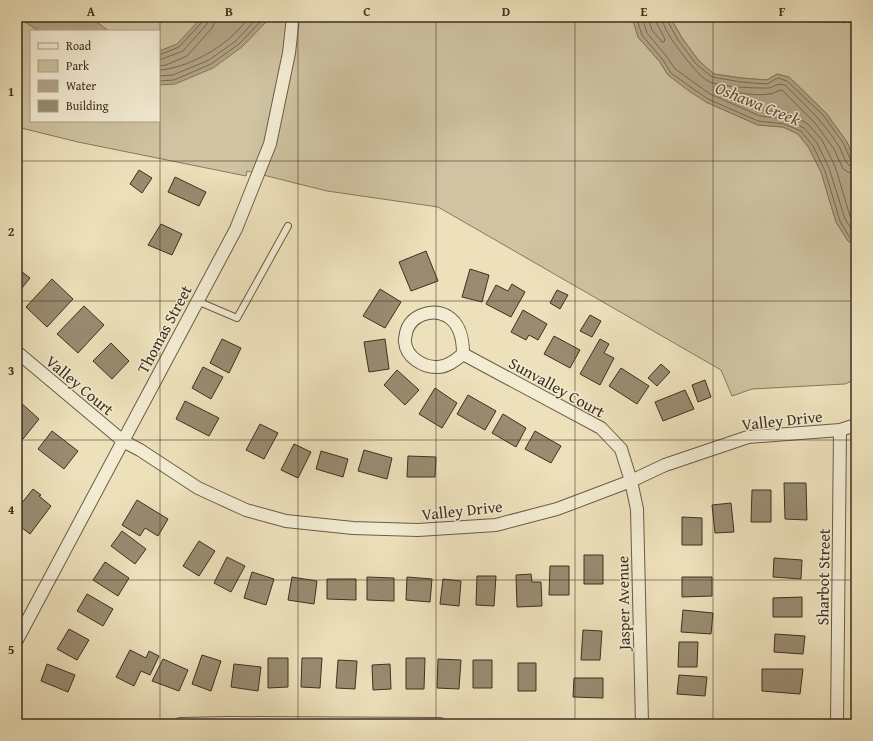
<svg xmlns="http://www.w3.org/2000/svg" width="873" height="741" font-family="'Gentium Book Plus',serif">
<rect width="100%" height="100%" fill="#ede1bb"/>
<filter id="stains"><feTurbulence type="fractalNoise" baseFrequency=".005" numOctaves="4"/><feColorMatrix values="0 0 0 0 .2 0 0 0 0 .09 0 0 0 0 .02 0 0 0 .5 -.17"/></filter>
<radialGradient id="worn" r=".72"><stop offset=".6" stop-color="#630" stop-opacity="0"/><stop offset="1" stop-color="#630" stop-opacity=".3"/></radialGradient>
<!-- green -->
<path fill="#cfc3a1" stroke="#877960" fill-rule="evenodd" d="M17,17H309L334,21L399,17H632L638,37L660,62L668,75L706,102L758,125L783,127L798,134L809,148L821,172L836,222L848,241L856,246V379L845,384L752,389L732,396L721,370L438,207L327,191L247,171L246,176L78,142L17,127ZM31,31H159V121H31Z
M670,17H856V163L847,142L826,113L789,77L777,74L767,80L741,78L714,74L699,61L682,38Z"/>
<!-- water -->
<path fill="#b2a486" stroke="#84755d" d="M17,17H90L109,31H39Z
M202,17H274L265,23L242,47L213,68L175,84L159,85V51L177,44Z
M309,17H489H399L334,21Z
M632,17H670L682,38L699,61L714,74L741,78L767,80L777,74L789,77L826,113L847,142L856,163V246L848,241L836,222L821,172L809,148L798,134L783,127L758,125L706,102L689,91L668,75L660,62L638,37Z"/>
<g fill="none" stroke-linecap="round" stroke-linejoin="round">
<!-- shore -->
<path stroke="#786a53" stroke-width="1" d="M636,17L642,35L663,60L671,73L692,88L708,99L758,121L784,124L801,131L813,146L825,171L840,221L850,238L856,241
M642,17L647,33L667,57L675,69L710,94L760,116L785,119L804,128L817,143L829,168L845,219L856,236
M648,17L652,30L662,42H664L665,39L657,24L656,17
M662,17C662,27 674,43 680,51C689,62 698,76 710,82C722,87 752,88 765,88C774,89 775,82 785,85C804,104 824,122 838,145C844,153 844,167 856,168
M667,17V20L678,40L696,64L712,77L741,82L767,84L778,78L787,81L823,115L844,144L851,161L856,163
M159,55L179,47L203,21L204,17
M159,60L183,51L207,24L209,17
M159,66L166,65L187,56L212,28L215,22V17
M159,70C183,69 215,52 232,36C239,30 244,23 250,17
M159,76L173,75L209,60L236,41L258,17
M159,81L174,80L211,64L239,44L262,20L266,17
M856,174L850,173L843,169L834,149L815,123L782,90C777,90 774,94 769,94C756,96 740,93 727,91L725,92L726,95L761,110L788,113L808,124L822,140L835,166L850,216L856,226"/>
</g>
<!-- building -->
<path fill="#998c71" stroke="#3f2f20" d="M139,170L152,178L142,193L130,184Z
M175,177L206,192L199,206L168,192Z
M161,224L182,234L172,255L148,245Z
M426,251L438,281L411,291L399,262Z
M17,268L30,278L17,294Z
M470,269L489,275L482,302L462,297Z
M52,279L73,299L47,327L26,307Z
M512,284L525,292L511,317L486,304L496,285L508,291Z
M380,289L401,302L385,328L363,316Z
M557,290L568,295L560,309L550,303Z
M84,306L104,325L78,353L57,334Z
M523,310L547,324L538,340L529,335L526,340L511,332Z
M590,315L601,321L592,337L580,331Z
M554,336L580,350L570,368L544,354Z
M222,339L241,348L229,373L210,363Z
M385,339L389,369L369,372L364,342Z
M600,339L609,344L604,353L614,358L600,385L580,374Z
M111,343L129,361L112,379L93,361Z
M661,364L670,372L657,386L648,378Z
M203,367L223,377L211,399L192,388Z
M621,368L649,386L637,404L609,386Z
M397,370L419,390L405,405L384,385Z
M705,380L711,397L698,402L692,385Z
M435,388L457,403L442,428L419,414Z
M685,390L694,409L663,421L655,402Z
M468,395L496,411L485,430L457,414Z
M185,401L219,418L209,436L176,419Z
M20,402L39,419L23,439L17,434V405Z
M503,414L526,428L516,447L492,433Z
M260,424L278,433L264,459L246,450Z
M52,431L78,451L64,469L38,449Z
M535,431L561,446L551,463L525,449Z
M294,444L311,452L298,478L281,470Z
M364,450L392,458L387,479L358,471Z
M321,451L348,459L343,477L316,469Z
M408,456L436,457L435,477H407Z
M784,483H806L807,520L785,519Z
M33,489L41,495L39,496L51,506L30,534L17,524V509Z
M752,490H771V522H751Z
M137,500L168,519L158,536L145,528L140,536L122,525Z
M731,503L734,532L715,533L712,505Z
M682,517L702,518V545H682Z
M122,531L146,549L135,564L111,546Z
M199,541L215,551L199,576L183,566Z
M584,555H603V584H584Z
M227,557L245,566L231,592L214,583Z
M774,558L802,560L801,579L773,577Z
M105,562L129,578L118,596L93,580Z
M550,566H569V595H549Z
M252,572L274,579L266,605L244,598Z
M531,574L532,582H541L542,606L517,607L516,575Z
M477,576H496L494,606L476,605Z
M292,577L317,581L314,604L288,600Z
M367,577L394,578V601L367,600Z
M407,577L432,579L430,602L406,600Z
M682,577H712V596L682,597Z
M327,579H356V600L327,599Z
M443,579L461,581L459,606L440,604Z
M87,594L113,609L103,626L77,611Z
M802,597V617H773V598Z
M683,610L713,613L711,634L681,632Z
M69,629L89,640L77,660L57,649Z
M583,630L602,631L600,660H581Z
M775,634L805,636L803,654L774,652Z
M679,642H698L697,667H678Z
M130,650L146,658L149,651L159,656L150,675L141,671L134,686L116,677Z
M202,655L221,661L211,691L192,684Z
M268,658H288V687L268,688Z
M302,658H322L320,688L301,687Z
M406,658H425L424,689H406Z
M163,659L188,670L179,691L152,681Z
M438,659L461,660L459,689L437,688Z
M338,660L357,661L355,689L336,688Z
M473,660H492V688H473Z
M518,663H536V691H518Z
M47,664L75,675L68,692L41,681Z
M234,664L261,667L258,691L231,687Z
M390,664L391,689L373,690L372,665Z
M762,669H803L800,694L762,691Z
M679,675L707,677L705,696L677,694Z
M574,678H603V698L573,697Z"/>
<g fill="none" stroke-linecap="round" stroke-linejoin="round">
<!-- lane casing -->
<g stroke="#6a5c47" stroke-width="8">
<path id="lane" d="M197,301L237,318L288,226"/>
</g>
<!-- street casing -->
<g stroke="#6a5c47" stroke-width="14">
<path id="street" d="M17,352L123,441L140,450L198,488L246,510L286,521L353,528L418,530L496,525L557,509L631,481L665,465L748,437L840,430L856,425
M463,354C456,360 446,368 436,367C423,367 406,357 405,342C404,340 406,336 406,333C410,315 432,308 447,316C461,324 463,340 463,354L601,428L621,449L631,481L637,509L642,724
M17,640L236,229L270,144L289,53L293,17
M180,724L228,723L440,724
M837,724L840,430"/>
</g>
<!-- path -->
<path stroke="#3f2f20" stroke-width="2.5" stroke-dasharray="3 2" stroke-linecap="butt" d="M753,17L776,20L856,22"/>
<!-- lane -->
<use href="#lane" stroke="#f3ecd3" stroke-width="6"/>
<!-- street -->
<use href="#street" stroke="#f3ecd3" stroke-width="12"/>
</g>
<!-- grid -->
<path fill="none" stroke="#3f2f20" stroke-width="1" stroke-opacity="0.55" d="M160,17V724M298,17V724M436,17V724M575,17V724M713,17V724M17,161H856M17,301H856M17,440H856M17,580H856"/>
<g text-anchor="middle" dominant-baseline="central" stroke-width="3" stroke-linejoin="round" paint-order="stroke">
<!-- street labels -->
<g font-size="16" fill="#3f2f20" stroke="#f3ecd3">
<text transform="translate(164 329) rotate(-62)">Thomas Street</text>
<text transform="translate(80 385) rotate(40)">Valley Court</text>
<text transform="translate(557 387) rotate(29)">Sunvalley Court</text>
<text transform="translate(782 420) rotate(-6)">Valley Drive</text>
<text transform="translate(462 510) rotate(-6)">Valley Drive</text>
<text transform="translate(823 577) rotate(-89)">Sharbot Street</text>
<text transform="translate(623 603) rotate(-91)">Jasper Avenue</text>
</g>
<!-- water labels -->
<g font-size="17" font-style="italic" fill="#5c4c3a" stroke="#f3ecd3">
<text transform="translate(758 103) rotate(22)">Oshawa Creek</text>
</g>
</g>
<!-- margin -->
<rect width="873" height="741" fill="none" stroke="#ede1bb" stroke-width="44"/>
<!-- legend -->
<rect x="30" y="30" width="130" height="92" fill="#f3ecd3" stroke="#aba08b"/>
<rect x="38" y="43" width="20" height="6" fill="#f3ecd3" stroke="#aba08b"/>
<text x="66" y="50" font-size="12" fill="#3f2f20">Road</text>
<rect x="38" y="60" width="20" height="12" fill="#cfc3a1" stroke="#aba08b"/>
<text x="66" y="70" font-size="12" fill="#3f2f20">Park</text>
<rect x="38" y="80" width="20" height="12" fill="#b2a486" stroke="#aba08b"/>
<text x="66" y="90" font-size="12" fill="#3f2f20">Water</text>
<rect x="38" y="100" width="20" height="12" fill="#998c71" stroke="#aba08b"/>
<text x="66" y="110" font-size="12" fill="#3f2f20">Building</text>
<rect x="22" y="22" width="829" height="697" fill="none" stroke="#3f2f20" stroke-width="1.5"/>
<g font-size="13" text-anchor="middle" font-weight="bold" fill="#3f2f20">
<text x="91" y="16">A</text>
<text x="229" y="16">B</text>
<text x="367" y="16">C</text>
<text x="506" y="16">D</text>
<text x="644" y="16">E</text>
<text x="782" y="16">F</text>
<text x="11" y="96">1</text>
<text x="11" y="236">2</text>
<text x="11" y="375">3</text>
<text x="11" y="514">4</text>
<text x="11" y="654">5</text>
</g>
<rect width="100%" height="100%" filter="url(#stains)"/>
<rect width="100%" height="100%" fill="url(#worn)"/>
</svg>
